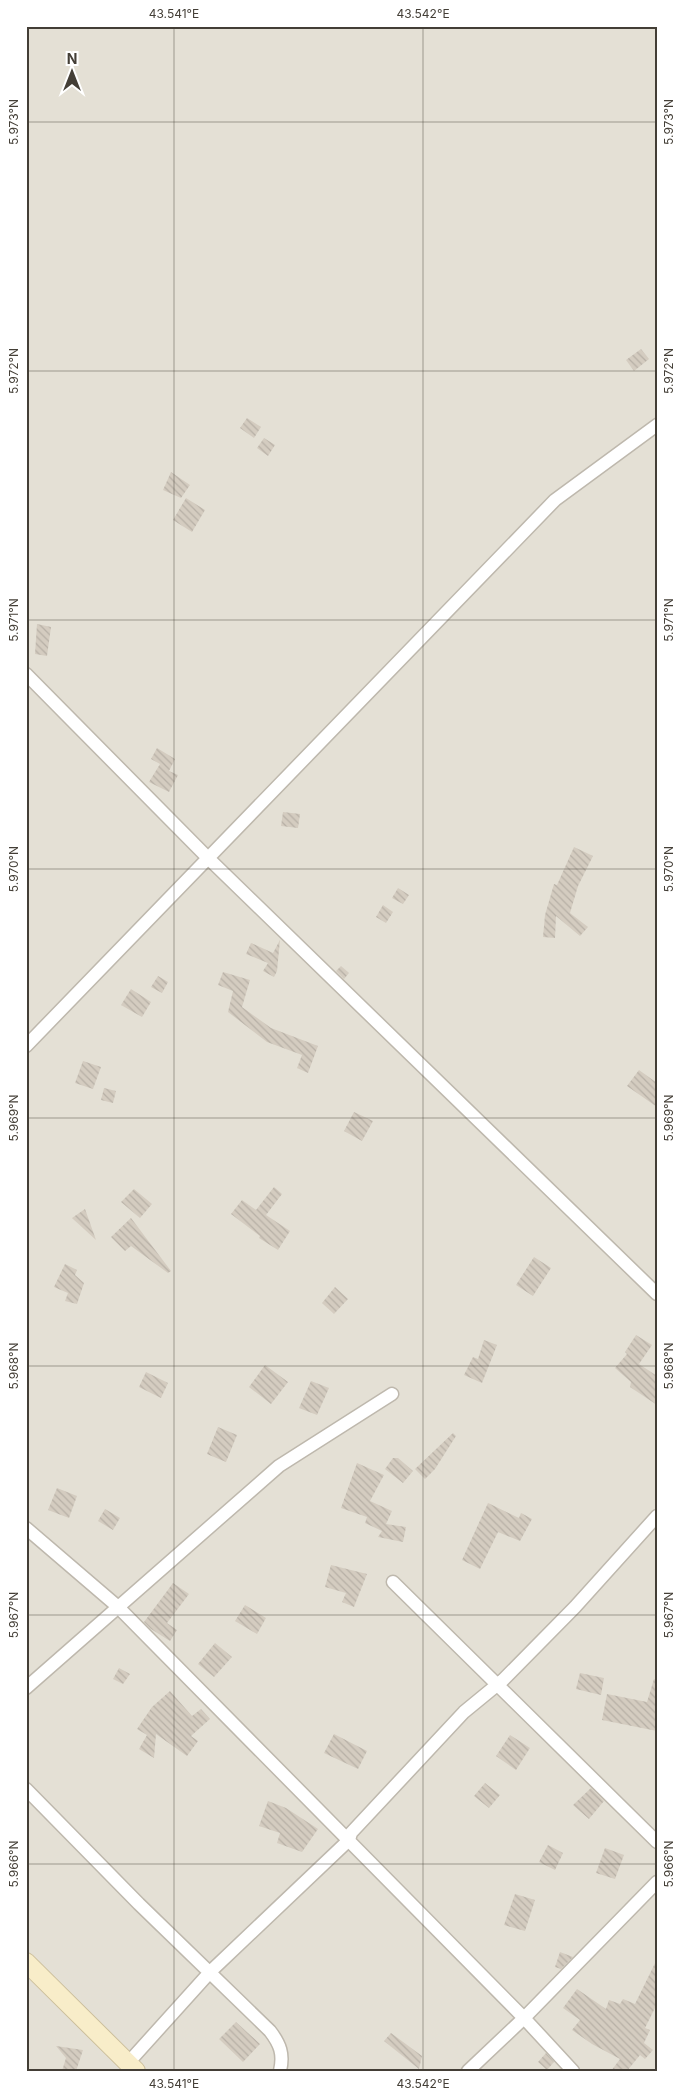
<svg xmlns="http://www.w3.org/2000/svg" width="683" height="2097" font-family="Inter,sans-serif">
<defs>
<pattern id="building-back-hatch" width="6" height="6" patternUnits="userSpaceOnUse" patternTransform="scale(1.25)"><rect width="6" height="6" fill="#d4ccc0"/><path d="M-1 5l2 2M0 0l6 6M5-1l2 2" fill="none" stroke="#b7b0a6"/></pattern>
</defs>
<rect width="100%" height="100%" fill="#f1eee6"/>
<!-- residential -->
<path fill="#e4e0d5" d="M26,26H657V2071H26Z"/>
<!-- building -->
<path fill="url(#building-back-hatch)" d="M641,349L649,359L634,371L626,360Z
M247,418L261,427L254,438L240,428Z
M264,438L275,445L268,456L257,448Z
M171,472L190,485L181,498L163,490Z
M186,498L205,510L192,532L173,520Z
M37,624L51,627L47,656L35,654Z
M157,748L175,759L169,771L178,775L169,792L149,782L160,764L151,759Z
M283,812L300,814L298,828L281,826Z
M574,847L593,856L578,886L570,913L588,927L580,936L556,916L555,938L543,937L545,915L554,884L557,885Z
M398,888L409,895L403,904L392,898Z
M383,905L393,912L386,923L376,917Z
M280,940L277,971L274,977L263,971L268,963L246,954L251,943L273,953Z
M341,966L349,973L344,979L336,971Z
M223,972L250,980L242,1007L271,1028L318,1046L308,1073L297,1068L302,1055L267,1042L228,1012L233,991L218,985Z
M158,976L168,982L162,993L151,987Z
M131,989L151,1002L142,1017L121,1005Z
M83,1061L101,1067L93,1089L75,1083Z
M639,1070L657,1083V1107L627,1086Z
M104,1088L116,1091L113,1103L101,1100Z
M354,1112L373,1121L362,1141L344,1131Z
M274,1187L282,1194L266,1215L290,1231L278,1250L259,1238L260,1236L231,1214L242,1200L256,1210Z
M134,1189L152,1204L140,1218L121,1202Z
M85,1209L96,1240L72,1218Z
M131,1218L171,1271L168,1273L131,1246L125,1251L111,1237Z
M534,1257L551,1268L533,1296L516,1285Z
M65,1264L77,1270L75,1275L84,1283L77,1304L65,1301L68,1293L54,1287Z
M335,1287L348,1299L334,1314L322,1303Z
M636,1335L652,1345L639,1364L657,1376V1405L630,1387L631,1382L615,1368L627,1354L625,1352Z
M484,1340L497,1345L482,1383L464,1375L473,1357L478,1359Z
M265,1365L288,1382L271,1404L249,1387Z
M146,1372L168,1383L161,1398L139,1387Z
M311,1381L329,1388L317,1415L299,1408Z
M218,1427L237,1435L226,1462L207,1454Z
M453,1433L456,1436L435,1469L425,1479L415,1469Z
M393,1458H398L413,1471L403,1483L385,1469Z
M357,1463L384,1475L370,1501L392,1511L386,1524L406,1527L403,1542L378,1537L382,1531L365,1523L367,1517L341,1508Z
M57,1488L77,1496L69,1518L48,1510Z
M488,1503L519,1518L521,1513L532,1519L520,1541L498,1532L480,1569L462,1560Z
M105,1509L120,1518L113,1530L98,1521Z
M331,1565L367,1574L354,1607L342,1602L346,1593L325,1587Z
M173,1583L189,1594L167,1623L177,1630L170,1641L151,1629L144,1622Z
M245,1605L266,1618L257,1634L235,1621Z
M215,1643L232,1657L214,1677L198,1664Z
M119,1668L130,1674L123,1684L113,1679Z
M580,1673L604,1678L601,1695L576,1689Z
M654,1679L657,1680V1731L602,1720L607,1694L647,1702Z
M170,1691L192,1716L201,1709L210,1719L191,1736L198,1741L187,1756L156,1734L154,1758L139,1749L147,1735L137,1729L152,1707Z
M334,1734L367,1751L358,1769L324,1753Z
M510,1735L530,1748L516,1770L496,1756Z
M485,1783L500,1795L489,1808L474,1796Z
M591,1788L604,1801L589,1819L573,1805Z
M268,1801L286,1808L318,1829L302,1852L277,1843L280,1833L259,1826Z
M548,1845L563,1853L555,1870L539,1862Z
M605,1848L624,1855L615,1879L596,1873Z
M515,1894L535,1900L525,1931L504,1925Z
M560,1952L573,1957L561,1969L555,1967Z
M657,1959V2004L645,2028L650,2030L644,2043L653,2050L645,2059L640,2055L627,2071H611L620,2059L592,2044L572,2030L580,2020L563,2008L577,1989L606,2009L609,2000L620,2004L623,1999L635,2004Z
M236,2022L260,2044L243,2062L219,2039Z
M391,2033L422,2056L419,2069L384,2041Z
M56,2046L83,2050L76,2071H62L66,2058Z
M546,2053L554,2062L547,2070L538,2062Z"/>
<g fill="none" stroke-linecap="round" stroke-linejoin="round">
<!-- minor casing -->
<g stroke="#beb8ad" stroke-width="15">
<path id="minor" d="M26,674L208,858L657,1294
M26,1046L555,500L657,425
M26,1528L117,1606L524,2018L573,2071
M393,1582L657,1842
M26,1688L279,1466L392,1394
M26,1789L139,1904L270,2031C280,2044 284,2054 280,2071
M128,2063L211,1971L349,1840L351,1833L464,1712L503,1680L575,1607L657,1516
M468,2071L524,2018L657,1882"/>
</g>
<!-- secondary casing -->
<g stroke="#ccbf9b" stroke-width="20">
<path id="secondary" d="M26,1962L136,2071"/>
</g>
<!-- minor -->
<use href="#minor" stroke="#fff" stroke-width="12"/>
<!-- secondary -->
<use href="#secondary" stroke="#f8edc9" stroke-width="18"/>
</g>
<!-- ticks -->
<path fill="none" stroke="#433e36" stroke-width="1" stroke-opacity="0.45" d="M174,26V2071M423,26V2071M26,122H657M26,371H657M26,620H657M26,869H657M26,1118H657M26,1366H657M26,1615H657M26,1864H657"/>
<!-- border -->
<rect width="683" height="2097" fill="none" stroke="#ffffff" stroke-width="55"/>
<!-- north arrow -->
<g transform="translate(72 72)" stroke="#ffffff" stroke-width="4" paint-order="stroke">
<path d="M0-4L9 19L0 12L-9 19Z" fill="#433e36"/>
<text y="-8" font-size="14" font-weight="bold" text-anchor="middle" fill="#433e36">N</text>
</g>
<rect x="28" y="28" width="628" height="2042" fill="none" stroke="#433e36" stroke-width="2"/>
<g font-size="12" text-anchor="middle" fill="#433e36">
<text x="174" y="18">43.541°E</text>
<text x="423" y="18">43.542°E</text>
<text transform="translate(14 122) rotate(-90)" y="4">5.973°N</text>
<text transform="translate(669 122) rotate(-90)" y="4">5.973°N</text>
<text transform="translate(14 371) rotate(-90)" y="4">5.972°N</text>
<text transform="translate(669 371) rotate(-90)" y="4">5.972°N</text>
<text transform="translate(14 620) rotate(-90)" y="4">5.971°N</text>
<text transform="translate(669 620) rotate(-90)" y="4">5.971°N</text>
<text transform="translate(14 869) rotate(-90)" y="4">5.970°N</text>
<text transform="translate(669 869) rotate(-90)" y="4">5.970°N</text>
<text transform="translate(14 1118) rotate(-90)" y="4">5.969°N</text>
<text transform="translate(669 1118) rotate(-90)" y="4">5.969°N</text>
<text transform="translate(14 1366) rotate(-90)" y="4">5.968°N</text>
<text transform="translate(669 1366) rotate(-90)" y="4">5.968°N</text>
<text transform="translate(14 1615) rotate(-90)" y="4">5.967°N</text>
<text transform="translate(669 1615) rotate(-90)" y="4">5.967°N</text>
<text transform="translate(14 1864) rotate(-90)" y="4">5.966°N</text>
<text transform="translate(669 1864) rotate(-90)" y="4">5.966°N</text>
<text x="174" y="2088">43.541°E</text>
<text x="423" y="2088">43.542°E</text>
</g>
</svg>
